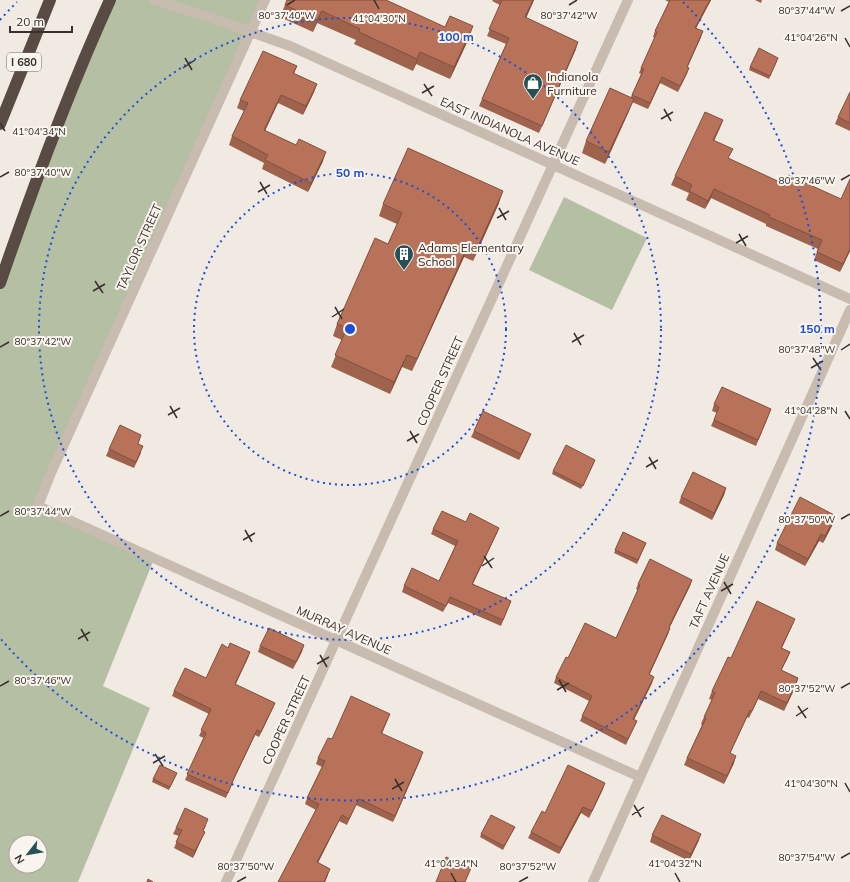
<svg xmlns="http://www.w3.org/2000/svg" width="850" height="882" font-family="Mulish,sans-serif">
<rect width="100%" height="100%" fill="#f1eae2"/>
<!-- green -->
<path fill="#b5bfa3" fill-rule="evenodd" d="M110,0H265L38,506L154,559L103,686L150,708L78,882H0V283ZM16,842H40V866H16Z
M564,197L647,238L612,310L529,270Z"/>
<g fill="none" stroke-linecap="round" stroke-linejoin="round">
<!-- minor -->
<path stroke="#c8bbaf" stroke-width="10" d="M265,0L51,473L38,506L640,777
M593,882L850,310"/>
<!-- tertiary -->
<path stroke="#c8bbaf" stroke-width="10" d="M154,0L209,17L290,46L850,299
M226,882L628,0"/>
<!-- motorway -->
<path stroke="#584b44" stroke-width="12" d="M0,124L50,0
M0,283C33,187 68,92 110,0"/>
</g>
<!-- wall -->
<path fill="#9e624d" d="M287,0L469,38L450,79L416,64L413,71L354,44L356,40L317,23L313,32L280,17Z
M493,0H534L526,18L576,49L539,133L479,106L506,44L487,36L500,5L492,1Z
M665,0H711L696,28L701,37L687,67L689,68L687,74L678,92L660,83L648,109L632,102L629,111L605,164L582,153L586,141L631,97L641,74L639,73L641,68L655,38L653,37L655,31L669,2Z
M755,0H762L761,3Z
M777,61L769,79L749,70L750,67Z
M297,66L294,74L317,84L314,92L303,115L278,103L265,131L323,161L308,192L262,169L264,163L229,145L232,136L244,111L237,108L240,100Z
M850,92V131L835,124L838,117Z
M723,120L714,141L729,159L850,251L840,272L814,260L818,249L766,226V224L711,198L705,209L686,200L689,193L671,185L675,176Z
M499,203L473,261L464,257L412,371L402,367L390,394L331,367L342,340L333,336L337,324L388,244L397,224L379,216L383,204Z
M714,404L769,415L756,446L711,426L717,413L712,411Z
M474,431L528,441L519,460L471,437Z
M138,444L141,453L134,468L106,456L109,449Z
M594,463L581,489L552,474L553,471Z
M726,488L724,495L712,520L679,503L681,497Z
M836,516L834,522L823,543L819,541L805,566L775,550L777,543Z
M466,522L499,528L497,533L473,584L511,601L501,626L448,603L443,612L402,592L404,586L439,581L455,546L431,534L433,529Z
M623,532L646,543L637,564L614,553Z
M692,580L690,586L669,628H670L668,634L649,675L652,683L634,720L637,721L634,727L626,745L580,721L589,701L554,683L556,677L568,658L616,638L638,590L636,589L638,584Z
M792,626L782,648L790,652L787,659L781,670L798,678L784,711L758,699L749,718L747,717L730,753L734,763L724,784L684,765L687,758L702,725L701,724L704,717L712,700L709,699L712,691L731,658Z
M304,645L293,669L258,652L260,646Z
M228,648L250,652L235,685L275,703L259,737L255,735L233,781L226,798L185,780L204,738L199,736L209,714L172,696L174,691L206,678Z
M390,714L382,734L421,758L393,822L356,805L347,825L339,821L318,863L328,875L325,882H278L316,810L305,804L307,798L322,767L316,764L318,758L332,739Z
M177,773L169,790L152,782L153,779Z
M603,789L589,818L581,813L559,854L528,838L531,832L545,813Z
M206,826L203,831L205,832L202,838L193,858L174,848L179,836L173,834L176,828Z
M515,827L503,850L480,837L481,834Z
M652,835L699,840L689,861L650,842Z"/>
<!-- shaded-wall -->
<path fill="#81503e" d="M533,0H534L523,25L525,17Z
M710,0H711L693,34L695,28Z
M322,11L317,23L313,32L317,20Z
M473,26L469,38L450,79L454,67Z
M703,31L701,37L685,73L687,67Z
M578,42L576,49L539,133Z
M420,52L416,64L413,71L417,59Z
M662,77L660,83L648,109L650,103Z
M317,84L314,92L303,115L306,106Z
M281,95L278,103L261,139L264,130Z
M634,99L629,111L605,164L609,152Z
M723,120L720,128L710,149L713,140Z
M326,152L323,161L308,192L311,183Z
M714,189L711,198L705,209L708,201Z
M503,191L499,203L473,261L477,249Z
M468,245L464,257L412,371L417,359Z
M850,249V251L840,272L843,264Z
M407,355L402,367L390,394L394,382Z
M531,434L528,441L519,460L521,454Z
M726,488L724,495L712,520L714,513Z
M836,516L834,522L823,543L825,536Z
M499,528L497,533L470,589L472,584Z
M821,534L819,541L805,566L808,559Z
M692,580L690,586L667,633L669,627Z
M795,619L792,626L778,655L781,648Z
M670,628L668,634L647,680L649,674Z
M304,645L302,652L293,669L296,662Z
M250,652L248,658L233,690L235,684Z
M790,652L787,659L778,677L781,670Z
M654,677L652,683L631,725L633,719Z
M798,678L796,686L784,711L787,703Z
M761,691L758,699L749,718L752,711Z
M275,703L273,708L259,737L261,732Z
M750,710L747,717L727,760L730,753Z
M257,730L255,735L233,781L226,798L235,776Z
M423,752L421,758L393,822L395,816Z
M736,756L734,763L724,784L727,776Z
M605,783L603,789L589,818L592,811Z
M583,807L581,813L559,854L561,848Z
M342,815L339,821L315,868L317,862Z
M205,832L202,838L193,858L195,851Z
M701,834L699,840L689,861L691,854Z
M330,869L325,882H324Z"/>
<!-- building -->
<path fill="#b87259" stroke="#81503e" d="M287,0H386L445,27L450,16L473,26L454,67L420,52L417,59L359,32L360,29L322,11L317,20L285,5Z
M502,0H533L525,17L578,42L542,126L482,99L509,38L489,29Z
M670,0H710L695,28L703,31L687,67L689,68L680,86L662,77L650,103L632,95L644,69L641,68L657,32L655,31Z
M759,48L778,58L770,76L750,67Z
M263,51L297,66L293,73L317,84L306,106L281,95L264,130L296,145L299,139L326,152L311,183L265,160L268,155L232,136L248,103L240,100Z
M610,88L634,99L609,152L586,141Z
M850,92V123L838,117Z
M705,112L723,120L713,140L733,149L728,158L784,184L788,175L841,199L850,179V249L843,264L817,252L822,240L769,217L770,215L714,189L708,201L689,191L692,185L675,176Z
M408,148L503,191L477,249L468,245L417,359L407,355L394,382L335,355L347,328L337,324L375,238L388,244L402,213L383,204Z
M722,387L771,409L758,440L714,420L719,407L714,404Z
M483,411L531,434L521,454L474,431Z
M120,425L141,435L138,444L143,446L136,462L109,449Z
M566,445L595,460L583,486L553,471Z
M693,472L726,488L714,513L681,497Z
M800,497L836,516L825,536L821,534L808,559L777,543Z
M442,511L466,522L470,513L499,528L472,584L511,601L503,620L450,597L446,606L404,586L412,568L439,581L458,541L433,529Z
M623,532L646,543L638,560L615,550Z
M650,559L692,580L669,627L670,628L649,674L654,677L633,719L637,721L628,739L582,716L592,696L556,677L566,657L568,658L585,623L616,638L640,585L638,584Z
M757,601L795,619L781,648L790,652L781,670L798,678L787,703L761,691L752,711L750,710L730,753L736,756L727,776L687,758L706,718L704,717L715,693L712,691L721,672L728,657L731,658Z
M269,628L304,645L296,662L260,646Z
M230,643L250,652L235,684L275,703L261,732L257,730L235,776L228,793L187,774L206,733L201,730L211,709L174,691L185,668L206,678L222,644L228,648Z
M351,696L390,714L381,733L423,752L395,816L359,799L349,819L342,815L317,862L330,869L324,882H278L319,804L307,798L325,761L318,758L328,738L332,739Z
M160,765L177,773L170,787L153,779Z
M568,765L605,783L592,811L583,807L561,848L531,832L542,811L545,813Z
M185,808L208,819L203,831L205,832L195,851L176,842L182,830L176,828Z
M491,815L515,827L504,846L481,834Z
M662,815L701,834L691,854L652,835Z
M446,857L471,868L465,882H436Z
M148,879L153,882H147Z"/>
<!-- ticks -->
<path fill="none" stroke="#38302c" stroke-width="1.5" d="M374,0L379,9M287,5L295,0M569,5L577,0M841,11L850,6M845,38L850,47M185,58L192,70M183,68L195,60M424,84L432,96M422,93L434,86M664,109L671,121M661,119L673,112M0,123L5,131M0,177L9,172M841,180L850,175M260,182L267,194M258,192L270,185M499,208L506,220M497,218L509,211M739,234L746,246M736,243L748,236M95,281L103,293M93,291L105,284M335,307L342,319M332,317L344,309M574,333L581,345M572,342L584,335M0,347L9,342M841,350L850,344M813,358L821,370M811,368L823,361M170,406L177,418M845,411L850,419M168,415L180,408M410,431L417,443M407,441L419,434M649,457L656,469M646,467L658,460M0,516L9,511M841,519L850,514M245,530L252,542M243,540L255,533M484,556L492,568M482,566L494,558M724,582L731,594M721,591L733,584M81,629L88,641M78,639L90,632M320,655L327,667M317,664L329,657M559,680L566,692M0,686L9,681M841,688L850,683M557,690L569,683M798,706L806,718M796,716L808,708M155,754L163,766M153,763L165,756M395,779L402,791M845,783L850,792M392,789L404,782M634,805L641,817M632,815L644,807M841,858L850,853M451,873L456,882M675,873L680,882M237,882L246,877M519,882L528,877"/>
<!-- distance rings -->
<g fill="none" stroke="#1d4ed8" stroke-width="2" stroke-dasharray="2 4">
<circle cx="350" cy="329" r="156"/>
<circle cx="350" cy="329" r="311"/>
<path d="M0 20A467 467 0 0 1 17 2M683 2A467 467 0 1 1 0 638"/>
</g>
<!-- icons -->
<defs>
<g id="shop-pin" transform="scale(1)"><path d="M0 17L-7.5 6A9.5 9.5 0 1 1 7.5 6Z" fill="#265155" stroke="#f9f4ee"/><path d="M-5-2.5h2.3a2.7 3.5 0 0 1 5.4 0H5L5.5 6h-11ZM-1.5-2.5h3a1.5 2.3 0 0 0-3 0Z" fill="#fff"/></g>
<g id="building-pin" transform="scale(1)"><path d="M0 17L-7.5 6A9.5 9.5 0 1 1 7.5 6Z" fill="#265155" stroke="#f9f4ee"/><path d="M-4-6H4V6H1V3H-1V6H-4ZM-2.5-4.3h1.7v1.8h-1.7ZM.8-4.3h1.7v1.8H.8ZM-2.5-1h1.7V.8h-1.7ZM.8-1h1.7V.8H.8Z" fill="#fff"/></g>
</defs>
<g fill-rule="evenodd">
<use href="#shop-pin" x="533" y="83"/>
<use href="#building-pin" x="404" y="254"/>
</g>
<g text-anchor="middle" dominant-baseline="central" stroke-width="4" stroke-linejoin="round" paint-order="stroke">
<!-- shield labels -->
<rect fill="#f9f4ee" stroke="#726b66" stroke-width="1" x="7" y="53" width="34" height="18" rx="3"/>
<g font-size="11" font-weight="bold" fill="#38302c">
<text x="24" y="62">I 680</text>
</g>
<!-- poi labels -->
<g font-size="12" fill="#38302c" stroke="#f9f4ee" text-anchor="start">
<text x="547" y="76">Indianola<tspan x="547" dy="14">Furniture</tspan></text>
<text x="418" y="247">Adams Elementary<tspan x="418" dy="14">School</tspan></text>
</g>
<!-- street labels -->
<g font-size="12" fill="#38302c" stroke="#f9f4ee">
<text transform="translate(510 131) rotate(24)">EAST INDIANOLA AVENUE</text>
<text transform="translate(139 247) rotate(-66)">TAYLOR STREET</text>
<text transform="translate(440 381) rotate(-66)">COOPER STREET</text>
<text transform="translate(709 591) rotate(-66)">TAFT AVENUE</text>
<text transform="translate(344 630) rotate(24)">MURRAY AVENUE</text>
<text transform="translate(286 720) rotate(-65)">COOPER STREET</text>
</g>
</g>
<g font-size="10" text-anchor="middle" fill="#38302c" stroke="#f9f4ee" stroke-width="4" stroke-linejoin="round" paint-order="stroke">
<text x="807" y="14">80°37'44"W</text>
<text x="287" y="19">80°37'40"W</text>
<text x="569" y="19">80°37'42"W</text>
<text x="379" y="22">41°04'30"N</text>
<text x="811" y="41">41°04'26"N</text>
<text x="39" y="135">41°04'34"N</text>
<text x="43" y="176">80°37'40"W</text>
<text x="807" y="184">80°37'46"W</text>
<text x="43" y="345">80°37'42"W</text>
<text x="807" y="353">80°37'48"W</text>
<text x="811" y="414">41°04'28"N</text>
<text x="43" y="515">80°37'44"W</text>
<text x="807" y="523">80°37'50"W</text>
<text x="43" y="684">80°37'46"W</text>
<text x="807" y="692">80°37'52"W</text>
<text x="811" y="787">41°04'30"N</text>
<text x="807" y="861">80°37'54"W</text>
<text x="451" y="867">41°04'34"N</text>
<text x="675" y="867">41°04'32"N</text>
<text x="246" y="870">80°37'50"W</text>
<text x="528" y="870">80°37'52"W</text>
</g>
<circle cx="350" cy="329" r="6" fill="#1d4ed8" stroke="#f9f4ee" stroke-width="2"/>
<g font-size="12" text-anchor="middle" font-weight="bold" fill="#1d4ed8" stroke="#f9f4ee" stroke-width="4" stroke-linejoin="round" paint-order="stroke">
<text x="456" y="41">100 m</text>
<text x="350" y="177">50 m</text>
<text x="817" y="333">150 m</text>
</g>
<!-- north arrow -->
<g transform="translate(28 854) rotate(239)"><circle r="19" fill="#f9f4ee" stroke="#aca6a0"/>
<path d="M0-3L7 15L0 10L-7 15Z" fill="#265155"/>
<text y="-6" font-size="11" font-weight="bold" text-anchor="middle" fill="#38302c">N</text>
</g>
<!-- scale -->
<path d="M10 26v6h62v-6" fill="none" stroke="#38302c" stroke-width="2"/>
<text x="16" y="26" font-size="12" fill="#38302c" stroke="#f9f4ee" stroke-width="3" paint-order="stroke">20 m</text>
</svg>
